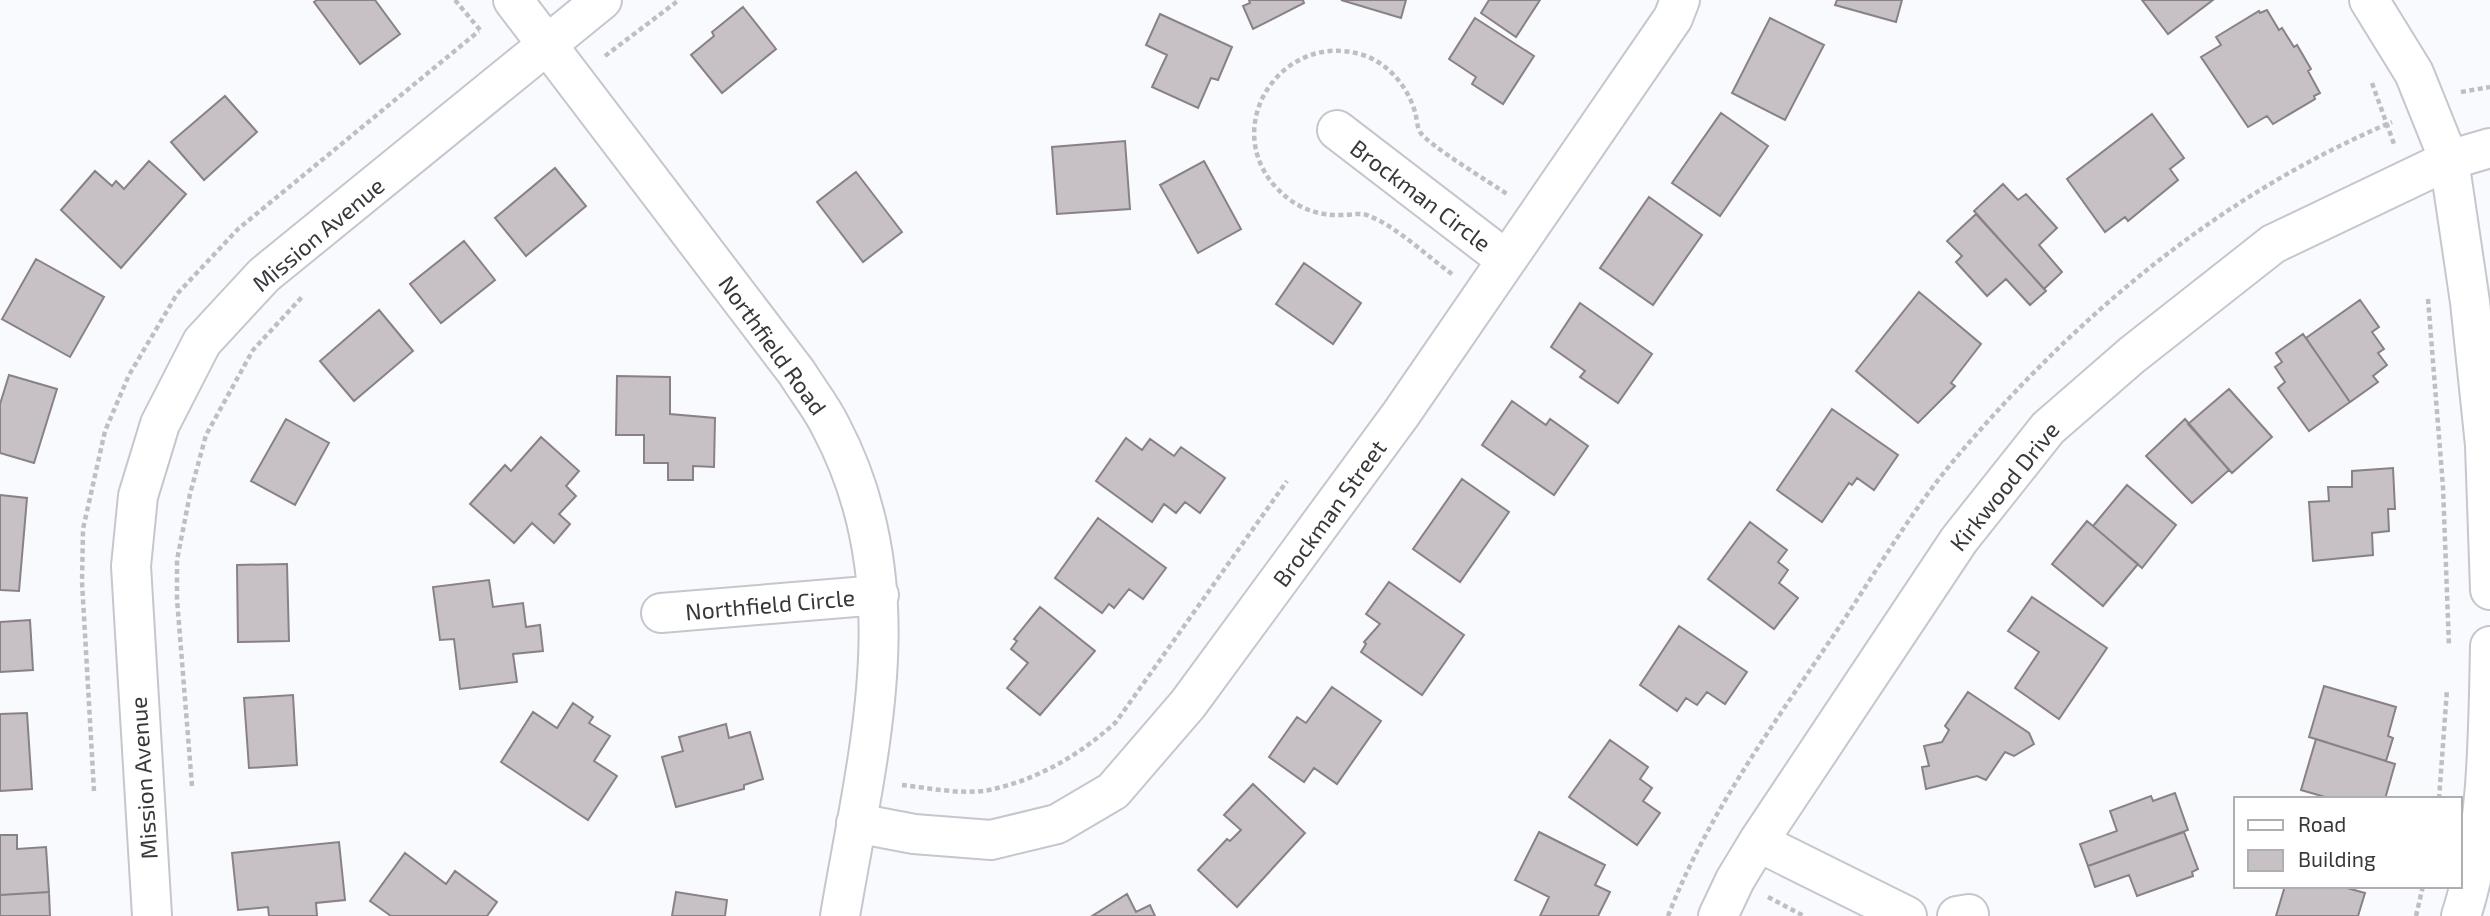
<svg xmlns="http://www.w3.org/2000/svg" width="2490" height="916" font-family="'Exo 2',sans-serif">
<rect width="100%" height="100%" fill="#f9fafe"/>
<!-- building -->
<path fill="#c7c0c5" stroke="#888286" stroke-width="2" d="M317,0H375L400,34L360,64L314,2Z
M1249,0H1303L1304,3L1253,29L1243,6L1250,3Z
M1341,0H1406L1401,18Z
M1489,0H1540L1516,37L1481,13Z
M1837,0H1902L1896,22L1835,5Z
M2142,0H2213L2168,34Z
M743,7L776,49L722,93L691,55L714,36L712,32Z
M2267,10L2279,30L2282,28L2294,47L2297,45L2311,69L2308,71L2320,93L2314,96L2315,99L2273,124L2267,116L2248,127L2201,57L2221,45L2216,37L2259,11L2260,13Z
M1160,14L1232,47L1218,80L1211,78L1198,108L1152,87L1167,55L1146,45Z
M1475,18L1534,56L1503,104L1472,84L1476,77L1449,59Z
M1770,18L1824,45L1785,120L1732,93Z
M225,96L257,132L204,180L171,142Z
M1721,113L1768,146L1720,216L1672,183Z
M2152,114L2184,158L2170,169L2178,180L2128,221L2125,217L2105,232L2067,179Z
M1125,141L1130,209L1057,214L1052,147Z
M149,161L186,194L121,268L61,210L95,171L112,186L116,181L124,189Z
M1204,161L1241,229L1198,253L1160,185Z
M555,168L586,206L526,256L495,218Z
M856,172L902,232L863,262L817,202Z
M2003,184L2018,200L2026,194L2057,228L2039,245L2062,272L2044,289L1974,211Z
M1649,197L1702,235L1653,305L1600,268Z
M1976,214L2046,291L2030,305L2006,279L1987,296L1956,262L1962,256L1947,241Z
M464,241L495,280L441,323L410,284Z
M36,259L104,297L70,357L2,319Z
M1304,263L1361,303L1333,344L1276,304Z
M1919,292L1981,344L1951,383L1955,386L1918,423L1856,371Z
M2360,300L2379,327L2372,332L2384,349L2378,353L2387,365L2373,376L2378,382L2350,402L2306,338Z
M1580,303L1652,354L1618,403L1580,377L1585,371L1551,347Z
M379,310L413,351L354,401L320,361Z
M2303,334L2350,402L2309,431L2278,388L2285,382L2275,367L2282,362L2276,353Z
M9,375L57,389L34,463L0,453V404Z
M617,376L670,377V414L715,418L714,467L693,466V480H668V463H644V435H616Z
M2229,389L2272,437L2232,473L2188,424Z
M1512,401L1546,425L1550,419L1588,446L1554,495L1482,445Z
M1832,409L1898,455L1874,490L1857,478L1852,485L1849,483L1822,522L1777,490Z
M286,419L329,443L295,505L251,481Z
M2185,419L2229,470L2192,503L2146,456Z
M541,437L579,471L566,486L576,496L559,514L570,524L554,543L532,523L514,543L470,504L505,465L511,471Z
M1126,438L1142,450L1150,439L1174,456L1181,447L1225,478L1200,513L1185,502L1176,513L1164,504L1152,522L1096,481Z
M2393,468L2395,509H2388L2389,531L2372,533L2373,555L2313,561L2309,502L2329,501L2328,487H2352V471Z
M1462,479L1509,512L1460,582L1413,549Z
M2127,485L2176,525L2142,568L2093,526Z
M0,495L27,498L19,591L0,590Z
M1098,518L1166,568L1143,599L1129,589L1114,608L1109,604L1102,613L1055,578Z
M2087,521L2138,564L2103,606L2052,564Z
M1750,522L1787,550L1778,562L1788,570L1779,583L1798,598L1774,629L1708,579Z
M287,564L289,641L238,642L237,565Z
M489,580L493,607L523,603L526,627L540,625L543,651L513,654L517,682L460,689L454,639L440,640L433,587Z
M1389,582L1464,635L1422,695L1361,652L1366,644L1364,642L1380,624L1366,614Z
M2032,597L2107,648L2059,719L2015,688L2039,652L2008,631Z
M1040,607L1095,651L1040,715L1007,688L1028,663L1011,649L1017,641L1014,639Z
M30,620L33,670L0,672V622Z
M1679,626L1747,672L1725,704L1707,692L1697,705L1686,698L1677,711L1640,685Z
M2324,686L2396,707L2388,736L2393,738L2386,761L2309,737Z
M1332,687L1381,721L1337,784L1314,768L1304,782L1269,757L1297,717L1306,723Z
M1968,692L2029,733L2034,744L2014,756L2005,752L1986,780L1977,776L1926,789L1922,767L1929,766L1924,746L1942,742L1949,730L1945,726Z
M293,695L297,765L249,768L244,698Z
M573,703L593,717L589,723L610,736L594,761L617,776L588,820L501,762L533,712L557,728Z
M27,713L32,789L0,791V714Z
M726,724L729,738L750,732L763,779L744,785V789L676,807L662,757L683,751L679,737Z
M2316,739L2395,764L2385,799H2332L2301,790Z
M1610,740L1648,767L1640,779L1652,788L1643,801L1660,813L1637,845L1569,797Z
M1253,784L1305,833L1237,907L1198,870L1227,839L1230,841L1241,830L1224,815Z
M2175,793L2188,830L2088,866L2080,844L2117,831L2110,811L2151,796L2153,801Z
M1539,832L1605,865L1595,885L1610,892L1598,916H1540L1549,897L1515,880Z
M2184,832L2198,869L2192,872L2193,876L2137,896L2129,875L2095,887L2088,866Z
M0,835H17V849L46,847L49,892L0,895Z
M339,842L345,900L316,903L317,916H269L268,907L238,910L232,853Z
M405,853L446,884L455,871L497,902L487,916H391L370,901Z
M2285,886H2340L2365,893L2358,916H2276Z
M49,892L50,916H0V895Z
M676,892L727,900L725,916H672Z
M1127,894L1136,912L1150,905L1155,916H1092Z"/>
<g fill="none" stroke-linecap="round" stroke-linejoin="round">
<!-- minor casing -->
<g stroke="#c5c7ce" stroke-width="42">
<path id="minor" d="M513,0L797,373C808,391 822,408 831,427C915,586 868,750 840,916
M2369,0L2414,73L2449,160L2470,302L2485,445L2490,590
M1337,130L1505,259
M661,613L879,595
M856,823L914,834L991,840L1057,824L1113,791L1188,704L1401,414L1673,18L1680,0
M1758,842L1907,916
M152,916L131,566L138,496L160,424L202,342L264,275L602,0
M1718,916L1735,880L1758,842L1959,540L2048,428L2132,355L2273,244L2449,160L2490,148
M1957,916L1969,914
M2461,916C2489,830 2488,735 2490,646"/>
</g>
<!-- path -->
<path stroke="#bebfc3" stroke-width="4.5" stroke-dasharray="5 3.5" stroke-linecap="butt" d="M455,0L480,30
M605,56L679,0
M2372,83L2394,144
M2461,92L2490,87
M1452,274C1428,257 1396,226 1369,216C1361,212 1352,215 1343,215C1314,216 1292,206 1273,184C1221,121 1285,30 1363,55C1388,63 1408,87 1415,112C1417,118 1417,127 1420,132C1428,145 1491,183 1507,194
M2428,299L2443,487L2449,646
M902,785C929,788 962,795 989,790C1037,780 1080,755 1116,722L1287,481
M192,786L177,599V560L190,494L206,435L253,350L302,297
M94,791L82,582L83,529L105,431L129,375L177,294L238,229L479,31
M2439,799L2447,690
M1768,897L1804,916
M1668,916C1706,818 1768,732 1827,645C1869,584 1907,516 1955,459C2075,317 2219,195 2392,122
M2416,916L2423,886"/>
<!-- minor -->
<use href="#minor" stroke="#fff" stroke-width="38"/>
</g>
<g text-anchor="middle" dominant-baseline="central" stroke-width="5" stroke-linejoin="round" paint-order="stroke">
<!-- street labels -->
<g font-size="23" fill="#37383b" stroke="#fff">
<text transform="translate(1421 195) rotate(37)">Brockman Circle</text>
<text transform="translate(318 234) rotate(-40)">Mission Avenue</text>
<text transform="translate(773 345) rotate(54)">Northfield Road</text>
<text transform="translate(2004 486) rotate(-51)">Kirkwood Drive</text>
<text transform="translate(1329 513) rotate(-54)">Brockman Street</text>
<text transform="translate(770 604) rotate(-5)">Northfield Circle</text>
<text transform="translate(143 778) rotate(-94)">Mission Avenue</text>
</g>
</g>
<!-- legend -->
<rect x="2234" y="797" width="228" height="91" fill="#ffffff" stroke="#afafb1" stroke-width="2"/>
<rect x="2248" y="820" width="35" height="10" fill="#ffffff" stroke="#afafb1" stroke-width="2"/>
<text x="2298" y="832" font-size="21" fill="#37383b">Road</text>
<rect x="2248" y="850" width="35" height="21" fill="#c7c0c5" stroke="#afafb1" stroke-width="2"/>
<text x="2298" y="867" font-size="21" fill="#37383b">Building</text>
</svg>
